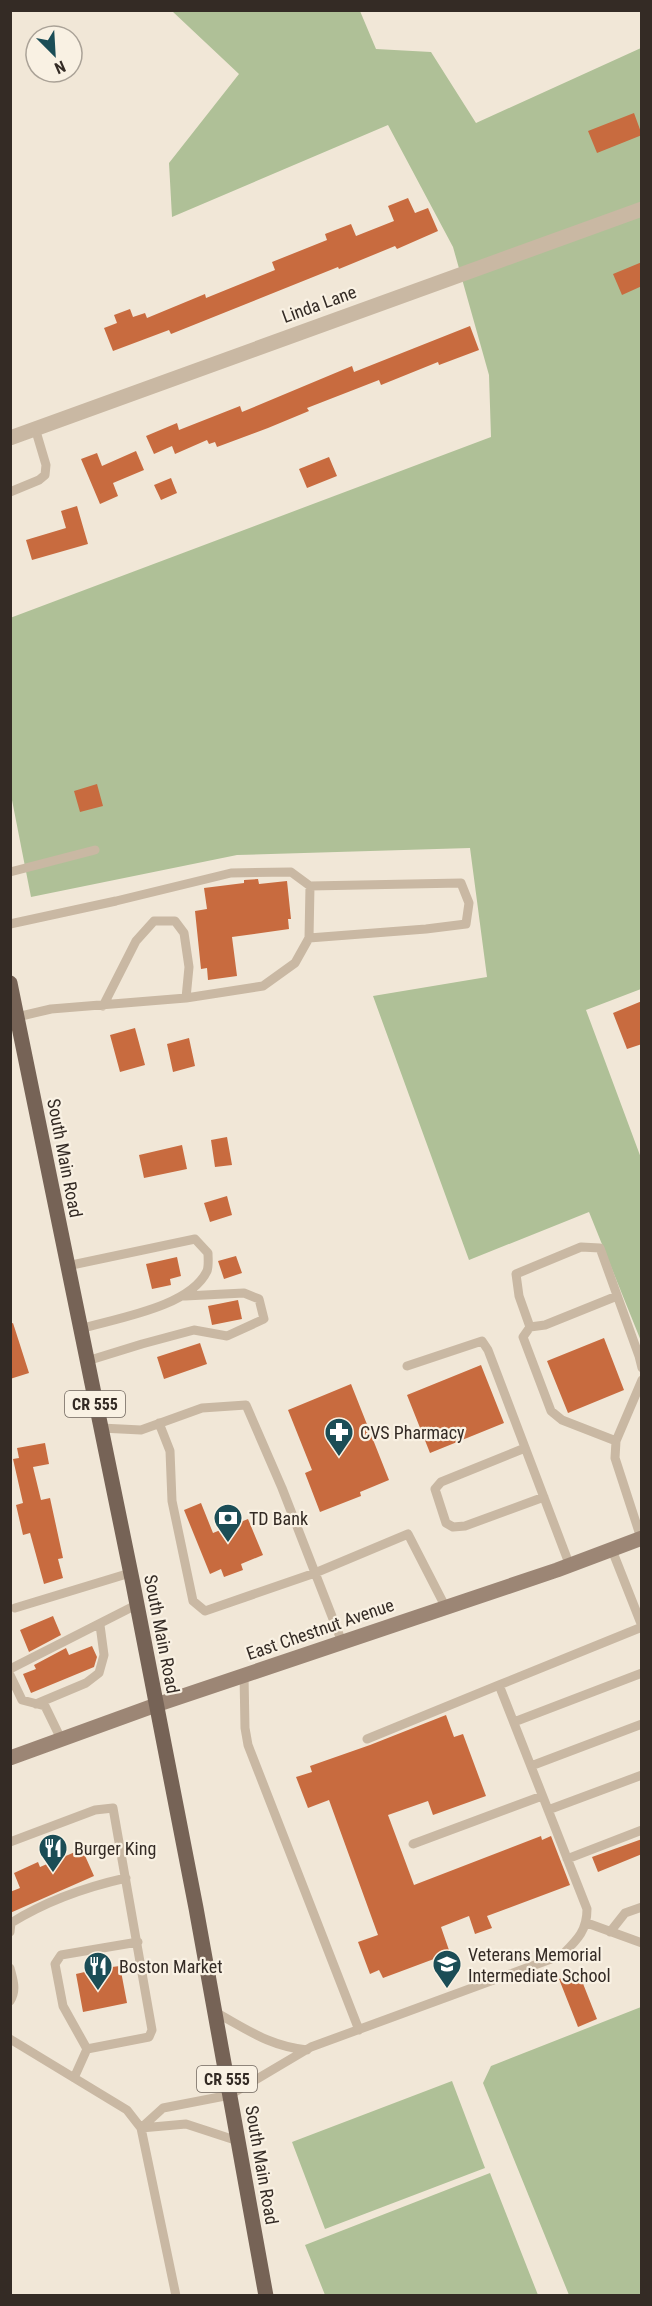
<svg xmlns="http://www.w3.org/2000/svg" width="652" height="2306" font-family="'Roboto Condensed',sans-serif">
<rect width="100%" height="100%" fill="#f1e7d7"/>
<!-- green -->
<path fill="#afc097" d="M172,11H360L376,49L431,52L476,123L641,48V989L586,1010L641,1158V1341L589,1212L469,1260L373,996L487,977L470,848L237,855L31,897L11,795L10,618L491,437L489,375L453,247L388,125L172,217L169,163L239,74Z
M641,2007V2295H569L483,2083L491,2066Z
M452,2081L485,2168L325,2229L292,2142Z
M490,2173L538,2295H325L305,2245Z"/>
<!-- building -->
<path fill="#c86b3f" d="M634,113L642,135L597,153L588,131Z
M408,198L415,213L428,208L438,231L397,249L395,246L339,269L338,267L171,334L169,330L113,351L104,328L117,323L114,315L130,309L133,317L145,313L147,318L205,294L206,298L275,270L272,262L327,240L325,234L351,224L356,236L394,221L388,206Z
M642,262V286L622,295L613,274Z
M470,326L479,350L439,365L438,362L381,385L379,380L307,408L309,411L268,428L217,447L215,442L209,444L207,440L175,454L172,446L154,454L146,436L177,423L179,430L240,406L242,412L352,366L354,372Z
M136,451L144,470L113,483L118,496L100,504L81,459L97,453L102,466Z
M329,457L337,476L307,488L299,469Z
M171,478L177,493L161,500L154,485Z
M77,506L88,544L32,560L26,540L66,528L61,511Z
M97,784L103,806L80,812L74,791Z
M258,879L259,884L287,881L291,919H288L289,929L232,937L237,976L208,980L207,968L201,969L195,911L207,909L204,888L244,883V880Z
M642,1001V1044L627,1049L613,1013Z
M135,1028L145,1065L120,1072L110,1035Z
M189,1038L195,1066L173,1072L167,1044Z
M227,1137L232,1165L215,1167L211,1140Z
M182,1145L187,1169L144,1178L139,1155Z
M227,1196L232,1215L210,1222L204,1203Z
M236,1256L242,1273L224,1279L218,1261Z
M177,1257L181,1276L170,1279L171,1285L152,1289L146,1264Z
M238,1300L242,1319L212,1325L208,1306Z
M13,1323L29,1373L10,1379V1324Z
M604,1338L624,1390L568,1413L547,1361Z
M200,1343L207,1364L164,1379L157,1357Z
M481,1365L504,1423L430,1453L407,1395Z
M351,1384L389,1480L360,1492L361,1496L320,1512L305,1473L312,1470L288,1410Z
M45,1443L49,1464L33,1467L41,1500L50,1498L63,1558L58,1559L63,1578L44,1584L30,1533L23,1535L16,1505L23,1503L13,1459L19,1458L17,1448Z
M201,1503L213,1533L248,1519L263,1555L241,1564L243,1570L224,1577L221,1569L210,1574L184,1510Z
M53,1616L61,1635L29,1652L20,1630Z
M92,1646L97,1657L94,1667L31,1693L23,1674L36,1669L34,1665L66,1648L69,1655Z
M446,1715L454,1737L463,1734L486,1796L433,1815L428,1801L388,1815L414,1885L541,1836L542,1840L551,1836L570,1885L487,1916L492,1928L475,1934L469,1916L441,1927L450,1953L383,1978L379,1970L370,1974L358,1942L378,1935L329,1800L308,1808L296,1777L312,1772L310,1766L370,1745Z
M642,1839V1854L598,1872L592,1857Z
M82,1849L94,1876L10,1913V1892L20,1888L14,1873L38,1862L40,1867Z
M102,1963H111L112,1967L120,1966L127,2003L83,2012L76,1974L89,1971L88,1966Z
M578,1971L597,2019L578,2027L559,1979Z"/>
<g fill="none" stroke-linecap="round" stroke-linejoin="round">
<!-- lane -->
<path stroke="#c9b8a3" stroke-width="9" d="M10,492L39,480L45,475L46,465L35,428
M10,872L95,850
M10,924L116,901L231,873L291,872L310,886L461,883L469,903L466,924L426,929L309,938L295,963L263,986L186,998L51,1009L17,1017
M309,938L310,886
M103,1006L136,941L154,921H175L184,933L189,967L186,998
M67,1266L195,1239L208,1253C208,1258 209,1266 207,1271C190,1307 117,1318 80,1329
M617,1296L545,1325L530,1327L519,1296L516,1274L581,1247L600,1248L639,1356L642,1368
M530,1327L523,1337L551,1411L562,1420L616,1441
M87,1361L142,1344L194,1330L227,1336L264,1319L259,1299L244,1293L185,1296
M407,1366L482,1341L488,1350L570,1566
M159,1423L170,1451L172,1501L193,1601L205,1611L315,1573L408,1534L446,1608
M101,1428L141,1430L202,1408L246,1405L282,1488L342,1642
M525,1448L441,1482L435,1489L446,1523L453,1527L465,1526L544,1497
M641,1538L615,1458L616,1441L642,1380
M612,1550L642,1626
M15,1608L130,1573
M10,1669L136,1605
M10,1675L22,1700L45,1706L61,1739
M244,1675L245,1728L248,1745L359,2030
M499,1685L642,1627
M36,1704L86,1683L99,1673L104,1655L100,1625
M514,1722L642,1673
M531,1766L642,1724
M548,1810L642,1775
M10,1842L95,1810L113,1808L152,2030L149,2037L87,2049
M413,1844L542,1796
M567,1859L642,1830
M587,1923L642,1943
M10,1932L11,1923C46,1901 86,1887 126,1878
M610,1932L625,1913L642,1907
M10,1968C13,1980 17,1990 10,2001
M215,2012C248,2030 269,2046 307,2050
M10,2039L127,2110L141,2128L176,2296
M87,2049L63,2006L55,1964L61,1955L138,1942
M74,2078L87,2049
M141,2128L163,2108L230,2095L311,2047L562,1955C577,1940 587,1931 587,1909L499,1685L367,1739
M141,2128L186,2124L238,2141"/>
<!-- street -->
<path stroke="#c9b8a3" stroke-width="15" d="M10,438L642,209"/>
<!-- secondary -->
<path stroke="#9c8675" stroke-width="15" d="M10,1758L156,1705L557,1570L642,1538"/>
<!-- primary -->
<path stroke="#766356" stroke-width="15" d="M10,983L133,1584L196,1908L266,2296"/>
</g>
<!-- icons -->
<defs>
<g id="pharmacy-pin" transform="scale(1.5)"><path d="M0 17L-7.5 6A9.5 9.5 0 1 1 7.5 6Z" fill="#1b4d56" stroke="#f9f1e3"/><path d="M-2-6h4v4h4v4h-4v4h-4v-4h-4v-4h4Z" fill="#fff"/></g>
<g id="bank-pin" transform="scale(1.5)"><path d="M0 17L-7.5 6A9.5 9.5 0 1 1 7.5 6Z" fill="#1b4d56" stroke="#f9f1e3"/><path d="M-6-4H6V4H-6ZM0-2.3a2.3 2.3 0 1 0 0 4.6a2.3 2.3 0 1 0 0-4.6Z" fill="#fff"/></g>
<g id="restaurant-pin" transform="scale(1.5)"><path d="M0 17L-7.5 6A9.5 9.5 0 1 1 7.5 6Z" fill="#1b4d56" stroke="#f9f1e3"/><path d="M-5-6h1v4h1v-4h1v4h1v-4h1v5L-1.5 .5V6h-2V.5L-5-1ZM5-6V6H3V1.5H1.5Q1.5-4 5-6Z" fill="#fff"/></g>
<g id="school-pin" transform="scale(1.5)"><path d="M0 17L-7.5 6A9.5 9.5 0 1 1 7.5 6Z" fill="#1b4d56" stroke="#f9f1e3"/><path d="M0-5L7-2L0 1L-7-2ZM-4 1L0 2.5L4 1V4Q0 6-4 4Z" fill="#fff"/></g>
</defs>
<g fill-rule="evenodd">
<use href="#pharmacy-pin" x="339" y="1432"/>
<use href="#bank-pin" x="228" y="1518"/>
<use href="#restaurant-pin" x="53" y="1848"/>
<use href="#school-pin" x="447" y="1964"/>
<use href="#restaurant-pin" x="98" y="1966"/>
</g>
<g text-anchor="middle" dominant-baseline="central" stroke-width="4.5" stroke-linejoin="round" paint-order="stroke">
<!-- shield labels -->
<g fill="#f9f1e3" stroke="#6f665e" stroke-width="1.5">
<rect x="65" y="1391" width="60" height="26" rx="4.5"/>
<rect x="197" y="2066" width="60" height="26" rx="4.5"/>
</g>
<g font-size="16" font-weight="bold" fill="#342b25">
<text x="95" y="1404">CR 555</text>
<text x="227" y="2079">CR 555</text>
</g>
<!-- street labels -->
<g font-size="18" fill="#342b25" stroke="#f9f1e3">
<text transform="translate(319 304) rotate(-20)">Linda Lane</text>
<text transform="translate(65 1158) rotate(79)">South Main Road</text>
<text transform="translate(320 1629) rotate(-19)">East Chestnut Avenue</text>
<text transform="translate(162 1634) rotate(79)">South Main Road</text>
<text transform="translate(262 2165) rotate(80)">South Main Road</text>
</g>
<!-- poi labels -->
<g font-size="18" fill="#342b25" stroke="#f9f1e3" text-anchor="start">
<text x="360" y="1432">CVS Pharmacy</text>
<text x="249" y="1518">TD Bank</text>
<text x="74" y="1848">Burger King</text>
<text x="468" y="1954">Veterans Memorial<tspan x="468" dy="21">Intermediate School</tspan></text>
<text x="119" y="1966">Boston Market</text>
</g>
</g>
<!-- border -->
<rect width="652" height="2306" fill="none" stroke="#342b25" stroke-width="24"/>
<!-- north arrow -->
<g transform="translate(54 54) rotate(156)"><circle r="28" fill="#f9f1e3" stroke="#aaa297" stroke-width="1.5"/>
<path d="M0-4.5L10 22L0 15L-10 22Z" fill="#1b4d56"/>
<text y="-9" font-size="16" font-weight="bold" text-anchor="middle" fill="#342b25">N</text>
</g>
</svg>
